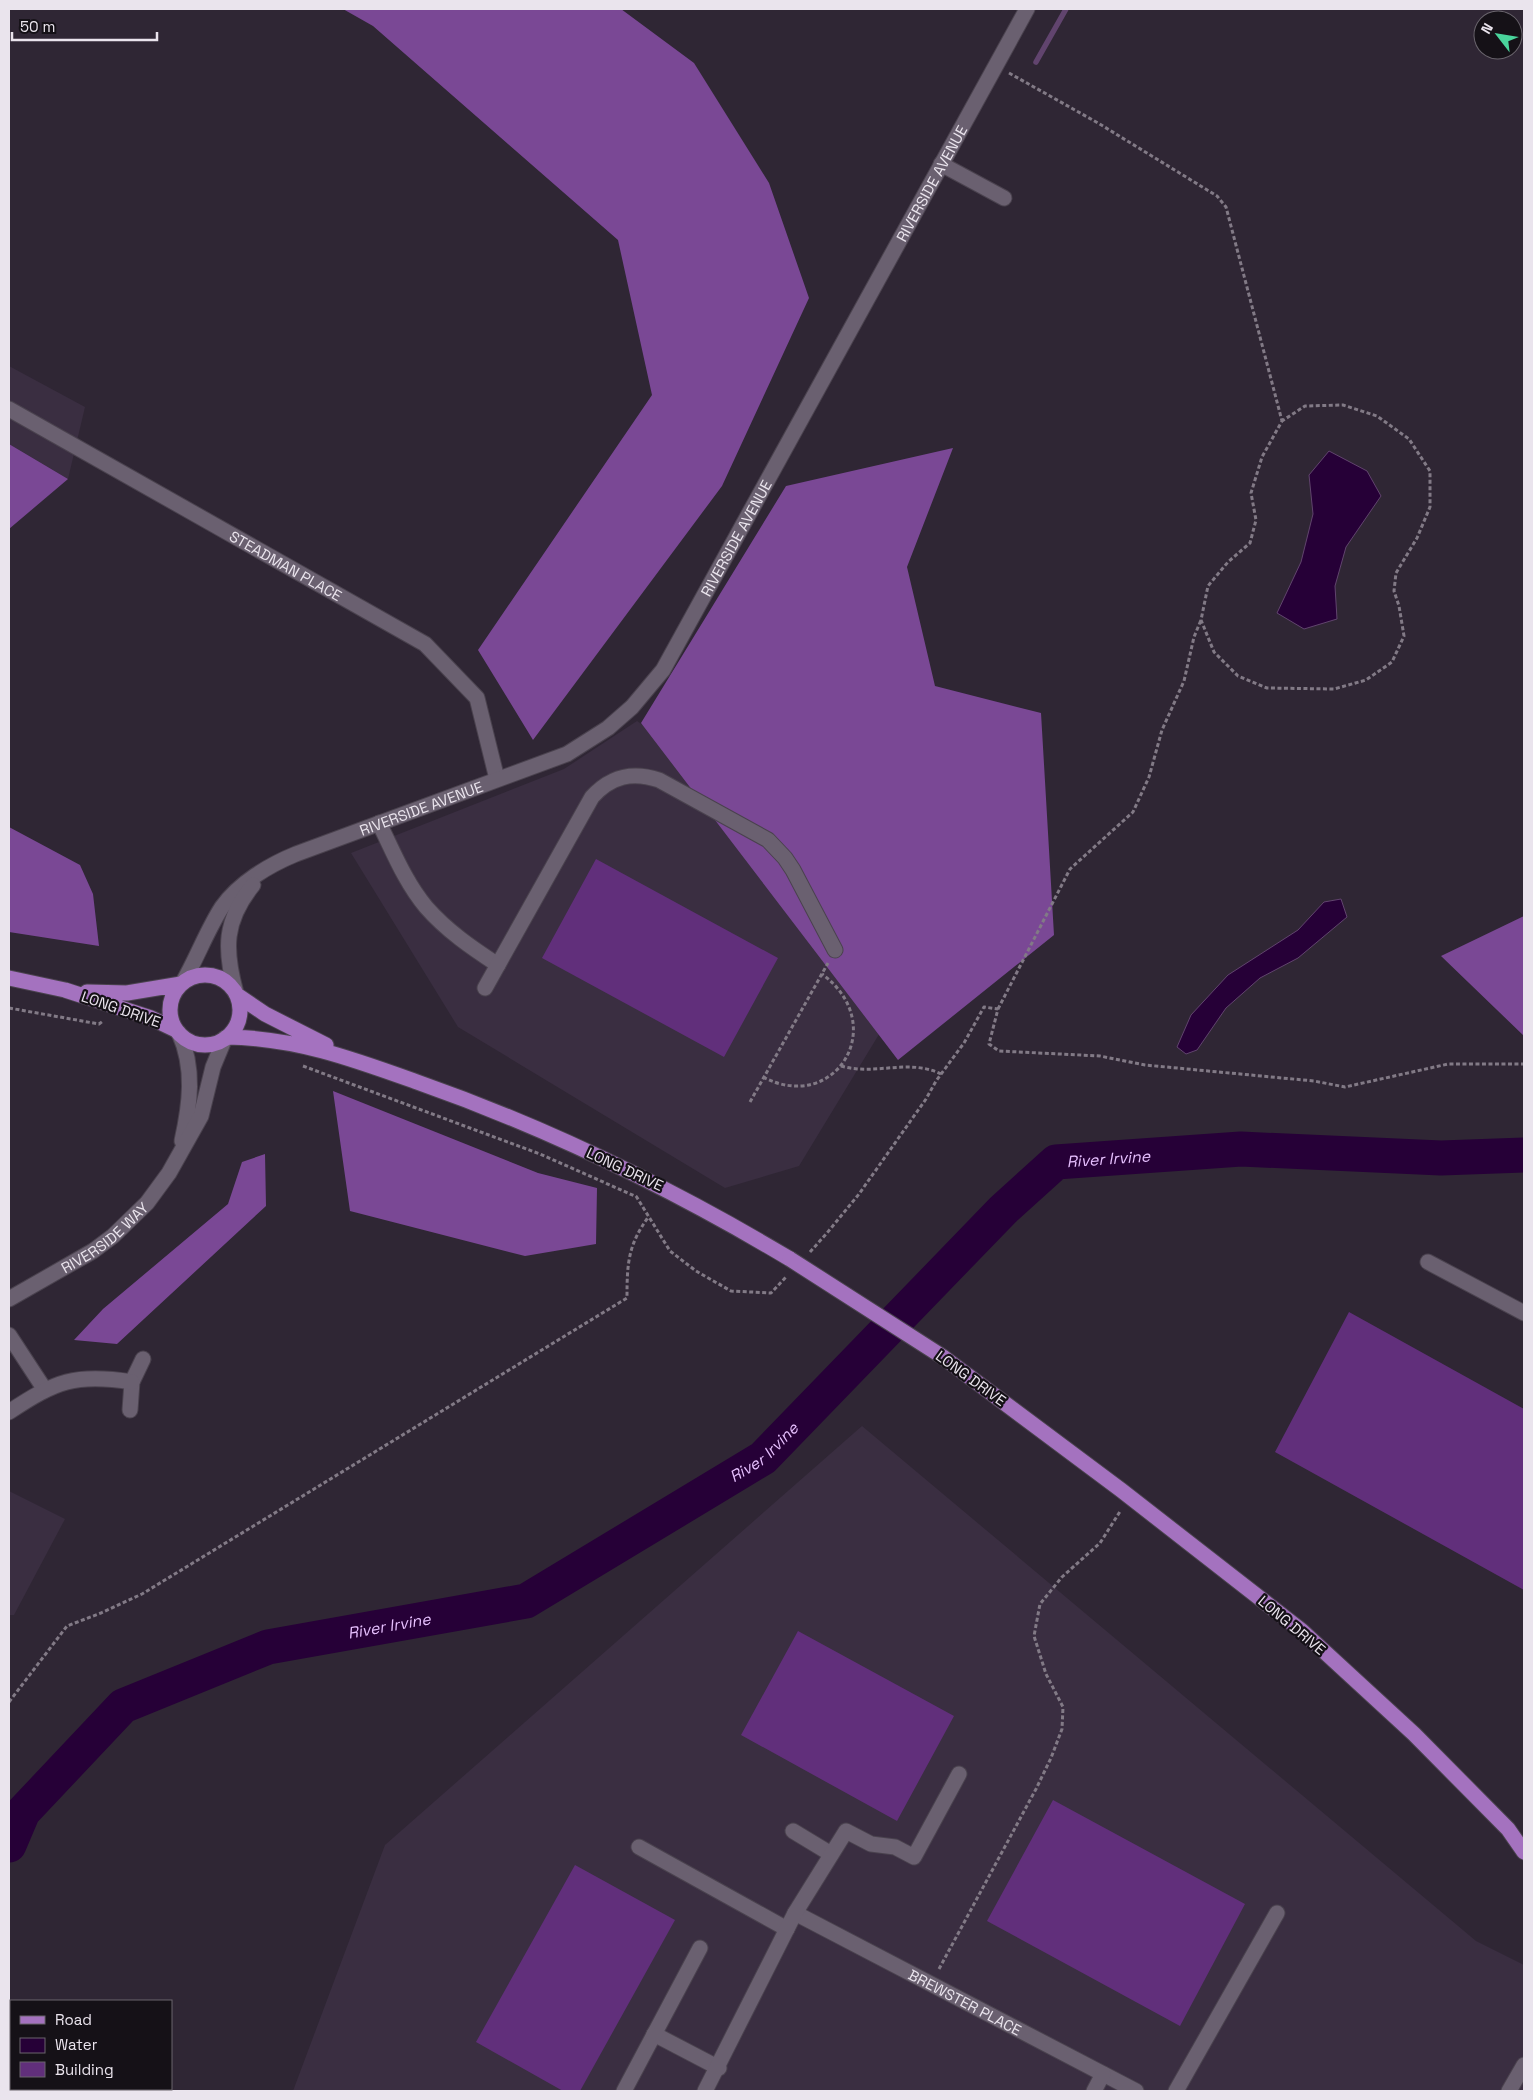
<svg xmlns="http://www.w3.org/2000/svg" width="1533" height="2100" font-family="'Space Grotesk',sans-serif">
<rect width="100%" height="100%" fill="#2f2634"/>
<!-- built -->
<path fill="#3a2e41" d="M9,366L85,407L68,479L9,444Z
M637,721L783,822L912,980L799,1166L725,1188L458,1027L351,853L564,769Z
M862,1426L1476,1941L1524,1965V2091H293L385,1845Z
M9,1491L65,1519L14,1615H9Z"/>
<!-- forest -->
<path fill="#7a4895" d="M343,9H621L694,63L769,183L809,298L722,486L533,740L478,650L652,395L618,240L373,26Z
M9,444L68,479L9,529Z
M953,448L907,567L935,686L1041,713L1054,935L898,1060L641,723L786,486Z
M9,827L80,865L93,894L99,946L9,932Z
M1524,916V1036L1441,956Z
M333,1091L538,1173L597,1188L596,1244L525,1256L350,1211Z
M265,1154L266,1206L117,1344L74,1340L103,1309L228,1204L242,1162Z"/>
<!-- water -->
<path fill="#260037" stroke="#61446e" d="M1329,451L1367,471L1381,496L1346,547L1335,586L1337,619L1304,629L1277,613L1301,562L1313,514L1309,475Z
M1341,899L1347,917L1298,958L1260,978L1226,1008L1197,1050L1186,1054L1177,1047L1191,1015L1228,975L1298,930L1324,902Z"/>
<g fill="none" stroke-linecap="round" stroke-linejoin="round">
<!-- stream -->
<path stroke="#61446e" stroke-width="5.5" d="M1036,62L1066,9"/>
<!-- river -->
<path stroke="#260037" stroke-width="35" id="s1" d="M9,1845L23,1812L123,1706L268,1647L526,1601L763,1458L1003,1210L1056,1162L1241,1149L1441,1158L1524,1155"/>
</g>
<!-- building -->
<path fill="#612f7b" d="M596,859L778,958L724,1057L542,958Z
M1349,1312L1524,1409V1590L1275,1452Z
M798,1631L954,1716L897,1821L741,1735Z
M1053,1800L1245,1904L1180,2026L987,1921Z
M575,1865L675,1920L580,2091H563L476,2042Z"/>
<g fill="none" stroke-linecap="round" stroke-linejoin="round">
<!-- minor casing -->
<g stroke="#4a424e" stroke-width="17">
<g id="minor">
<path d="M941,164L1004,198"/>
<path id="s2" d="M9,409L425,644L477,698L497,779"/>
<path d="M379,823C393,851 405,882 426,907C447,931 472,948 498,965"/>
<path id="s3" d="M183,982C197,958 207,930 222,907C239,883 269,865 296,854L567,754L608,728L632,707L663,670L1027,9"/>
<path d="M485,988L592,797C611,776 632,771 659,780L768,840L785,858L793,870L835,950"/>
<path d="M236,993C224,949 224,921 253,885"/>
<path d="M179,1033C195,1068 190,1105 182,1141"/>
<path d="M1428,1262L1524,1313"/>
<path id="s4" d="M9,1299L93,1251L113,1236L147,1203L169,1173L201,1116L213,1067L225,1038"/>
<path d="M9,1335L45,1390"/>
<path d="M130,1410L132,1382L143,1359"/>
<path d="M9,1412C56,1381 75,1373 132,1382"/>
<path d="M793,1831L831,1854"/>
<path d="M639,1847L787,1929"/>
<path id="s5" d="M795,1913L1136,2091"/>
<path d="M654,2034L719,2068"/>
<path d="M624,2091L700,1948"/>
<path d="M705,2091L795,1913L846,1831L871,1844L895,1847L914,1857L959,1774"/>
<path d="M1094,2091L1103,2074"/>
<path d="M1176,2091L1277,1913"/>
<path d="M1509,2091L1524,2065"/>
</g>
</g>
<!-- major casing -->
<g stroke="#4a424e" stroke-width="17">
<path id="major" d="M170 1010a35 35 0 1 1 70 0a35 35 0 1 1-70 0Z
M9,978L65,990L151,1018L176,1030
M87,992L127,993L181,984
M237,995L265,1014L326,1045
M227,1037C296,1038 353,1059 417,1082C548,1128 671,1188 790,1259
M943,1357L1121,1490L1302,1631L1414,1734L1508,1829L1524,1852"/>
</g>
<!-- path -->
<path stroke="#827a86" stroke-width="3" stroke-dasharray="4 2.5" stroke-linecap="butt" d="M1009,73L1098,123L1217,196L1226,207L1282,421L1262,457L1251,493L1256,520L1250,543L1228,562L1208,586L1201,620L1214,652L1238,676L1267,688L1334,689L1366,680L1392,662L1404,636L1399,606L1394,591L1396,573L1417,538L1430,507V471L1409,439L1377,416L1343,405L1305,406L1282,421
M9,1008L99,1024L103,1021
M998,1009L1070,869L1133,812L1149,777L1162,730L1184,681L1194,637L1201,620
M303,1066L540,1154L637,1197
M841,1066C874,1076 909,1058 941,1074
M763,1077C835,1115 891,1025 822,974
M750,1102L828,963
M636,1196L670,1251L696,1271L731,1291L771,1293L787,1276
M810,1252L827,1233L859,1194L926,1099L936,1081L964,1043L984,1007L998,1009L989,1044L999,1051L1100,1056L1145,1065L1314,1081L1345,1087L1448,1064H1524
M9,1702L67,1626L101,1613L142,1594L627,1298C627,1263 628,1245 649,1216
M939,1969L1036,1789L1051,1758L1062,1729L1063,1707L1046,1674L1034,1636L1040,1604L1062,1577L1100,1543L1121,1510"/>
<!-- minor -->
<use href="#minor" stroke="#6a6070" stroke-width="15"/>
<!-- major -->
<use href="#major" stroke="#a472bf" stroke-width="15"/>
<!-- major-bridge casing -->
<g stroke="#4a424e" stroke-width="17" stroke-linecap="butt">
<path id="major-bridge" d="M790,1259L943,1357"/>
</g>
<!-- major-bridge -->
<use href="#major-bridge" stroke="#a472bf" stroke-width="15"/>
</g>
<g text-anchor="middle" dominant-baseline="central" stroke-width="4.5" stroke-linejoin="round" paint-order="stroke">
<!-- street labels -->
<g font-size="15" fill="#eae4ed" stroke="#151117">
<text stroke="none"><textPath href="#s3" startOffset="1150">RIVERSIDE AVENUE</textPath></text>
<text stroke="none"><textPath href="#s3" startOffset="745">RIVERSIDE AVENUE</textPath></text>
<text stroke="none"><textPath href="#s2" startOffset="318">STEADMAN PLACE</textPath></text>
<text stroke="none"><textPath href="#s3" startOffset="310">RIVERSIDE AVENUE</textPath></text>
<text transform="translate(121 1009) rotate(19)">LONG DRIVE</text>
<text transform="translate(625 1169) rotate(25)">LONG DRIVE</text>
<text stroke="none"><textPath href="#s4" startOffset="114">RIVERSIDE WAY</textPath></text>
<text transform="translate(971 1378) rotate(36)">LONG DRIVE</text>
<text transform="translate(1292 1625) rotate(40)">LONG DRIVE</text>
<text stroke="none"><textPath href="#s5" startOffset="192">BREWSTER PLACE</textPath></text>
</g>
<!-- water labels -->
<g font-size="16" font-style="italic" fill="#e6bffe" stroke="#151117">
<text stroke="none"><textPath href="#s1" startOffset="1346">River Irvine</textPath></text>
<text stroke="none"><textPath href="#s1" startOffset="881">River Irvine</textPath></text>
<text stroke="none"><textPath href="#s1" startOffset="461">River Irvine</textPath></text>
</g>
</g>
<!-- border -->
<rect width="1533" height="2100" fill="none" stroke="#eae4ed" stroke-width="20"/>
<!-- legend -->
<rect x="10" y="2000" width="162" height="90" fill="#151117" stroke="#6a656d"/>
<rect x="20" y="2016" width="25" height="8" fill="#a472bf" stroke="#6a656d"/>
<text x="55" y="2025" font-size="15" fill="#eae4ed">Road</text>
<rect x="20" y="2038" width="25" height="15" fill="#260037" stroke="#6a656d"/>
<text x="55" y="2050" font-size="15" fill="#eae4ed">Water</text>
<rect x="20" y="2062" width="25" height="15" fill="#612f7b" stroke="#6a656d"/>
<text x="55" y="2075" font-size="15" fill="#eae4ed">Building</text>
<!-- north arrow -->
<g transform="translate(1498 35) rotate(301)"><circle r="24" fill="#151117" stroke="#6a656d"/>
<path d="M0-4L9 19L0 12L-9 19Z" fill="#4ad49c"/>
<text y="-8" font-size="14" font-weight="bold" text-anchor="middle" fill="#eae4ed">N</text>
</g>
<!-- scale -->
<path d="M12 32v8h145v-8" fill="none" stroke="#eae4ed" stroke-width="2.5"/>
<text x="20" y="32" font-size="15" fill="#eae4ed" stroke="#151117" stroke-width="4" paint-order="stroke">50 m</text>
</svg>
